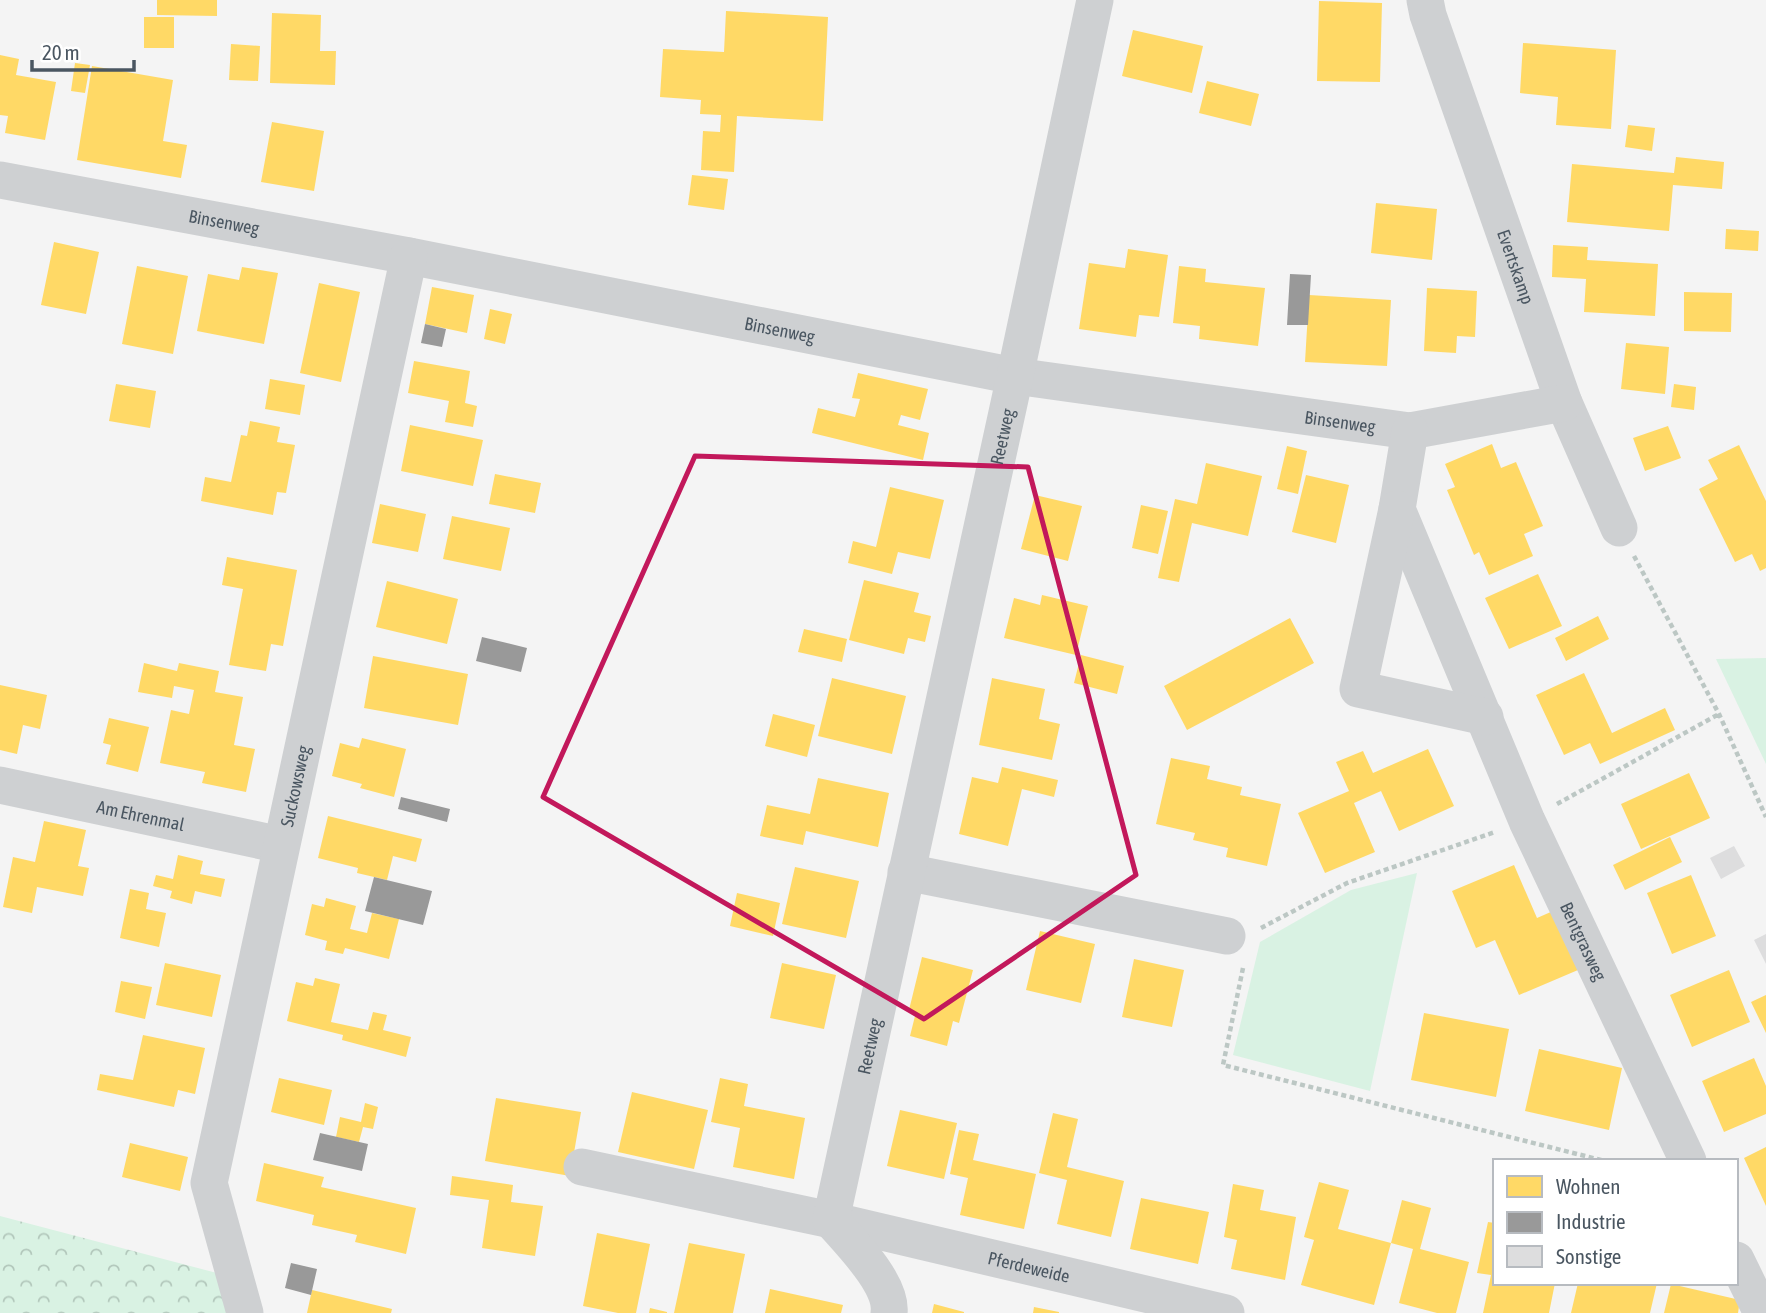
<svg xmlns="http://www.w3.org/2000/svg" width="1766" height="1313" font-family="'Asap Condensed',sans-serif">
<defs>
<pattern id="forest-crowns" width="20" height="18" patternUnits="userSpaceOnUse" patternTransform="scale(1.75)"><rect width="20" height="18" fill="#d9f2e3"/><path d="M2 6a3 3 0 1 1 6 0M12 15a3 3 0 1 1 6 0" fill="none" stroke="#b2c7bb"/></pattern>
</defs>
<rect width="100%" height="100%" fill="#f4f4f4"/>
<!-- green -->
<path fill="#d9f2e3" d="M1766,658V764L1716,659Z
M1417,873L1370,1091L1233,1055L1260,942L1351,890Z"/>
<!-- forest -->
<path fill="url(#forest-crowns)" d="M0,1216L232,1277L241,1313H0Z"/>
<!-- homes -->
<path fill="#ffd966" d="M157,0H217V16L157,15Z
M1319,1L1382,3L1380,82L1317,81Z
M726,11L828,17L823,121L737,116L734,172L701,170L703,131L720,132L721,115L700,114L701,100L660,97L663,49L724,52Z
M272,13L321,15L320,51H336L335,85L270,83Z
M144,17H174V48H144Z
M1133,30L1203,46L1192,93L1122,76Z
M1523,43L1616,50L1611,129L1556,125L1558,97L1520,93Z
M231,44L260,46L258,81L229,80Z
M0,55L19,59L16,75L56,82L45,140L5,133L8,116L0,115Z
M75,63L90,65L85,93L71,91Z
M92,66L173,80L163,141L187,145L181,178L77,160Z
M1207,81L1259,94L1251,126L1199,113Z
M272,122L324,131L314,191L261,182Z
M1628,125L1655,128L1652,151L1625,147Z
M1676,157L1724,162L1722,189L1673,185L1669,231L1567,222L1572,164L1674,173Z
M692,175L728,179L724,210L688,205Z
M1376,203L1437,209L1432,260L1371,253Z
M1726,229L1759,231L1758,251L1725,249Z
M54,242L99,252L86,314L41,305Z
M1553,245L1588,247L1587,260L1658,264L1655,316L1584,312L1586,279L1552,277Z
M1128,249L1168,255L1159,317L1139,315L1136,337L1079,329L1089,263L1125,268Z
M137,266L188,276L173,354L122,344Z
M1179,266L1206,269L1205,282L1265,288L1258,346L1199,339L1200,326L1173,323Z
M242,267L278,273L264,344L197,331L208,274L239,280Z
M319,283L360,292L341,382L300,373Z
M432,287L474,295L467,333L425,324Z
M1427,288L1477,291L1475,337L1457,336L1456,353L1424,351Z
M1684,292L1732,293L1731,332L1684,331Z
M1309,295L1391,300L1387,366L1305,362Z
M490,309L512,314L505,344L484,339Z
M1626,343L1669,347L1665,394L1621,389Z
M414,361L470,371L465,403L477,406L473,427L445,422L449,401L408,393Z
M858,373L928,389L920,420L901,415L898,425L929,433L923,460L812,433L818,408L855,417L860,399L852,398Z
M270,379L305,385L300,415L265,409Z
M116,384L156,391L150,428L109,421Z
M1674,384L1696,387L1694,410L1671,407Z
M250,421L280,427L277,442L295,445L286,493L277,492L273,515L201,501L205,477L231,482L241,435L247,436Z
M410,425L483,440L473,486L401,471Z
M1668,426L1681,458L1645,471L1633,438Z
M1492,444L1501,468L1516,462L1543,526L1524,534L1533,556L1489,575L1479,552L1474,555L1447,490L1455,487L1445,464Z
M1739,445L1766,501V568L1760,571L1752,554L1735,562L1699,489L1718,479L1708,460Z
M1287,446L1307,451L1298,494L1277,489Z
M1206,463L1262,476L1248,536L1192,523L1179,582L1158,578L1175,499L1197,504Z
M495,474L541,483L535,513L489,504Z
M1306,475L1349,485L1336,543L1292,532Z
M890,487L944,500L930,559L898,552L892,574L848,563L853,541L876,547Z
M1035,495L1082,506L1068,561L1021,549Z
M380,504L426,514L418,552L372,543Z
M1141,505L1168,511L1158,554L1132,548Z
M452,516L510,528L501,571L443,559Z
M227,557L297,570L283,646L271,644L266,671L229,665L243,589L222,585Z
M1538,574L1562,626L1509,649L1485,598Z
M864,580L919,593L914,612L931,616L925,642L908,638L904,654L849,640Z
M387,581L458,599L447,644L376,627Z
M1042,595L1088,606L1076,655L1004,638L1014,598L1040,605Z
M1598,616L1609,639L1566,661L1555,638Z
M1290,618L1314,663L1187,730L1164,686Z
M804,629L847,639L842,662L798,652Z
M1081,655L1124,666L1117,694L1074,683Z
M373,656L468,674L458,725L364,708Z
M144,663L177,671L179,663L219,671L215,692L243,697L234,745L255,749L246,792L202,783L205,772L160,763L171,710L189,714L194,690L174,686L172,698L138,692Z
M1584,673L1612,733L1665,708L1675,730L1600,764L1590,743L1564,755L1536,695Z
M832,678L906,696L892,754L818,736Z
M992,678L1045,689L1039,719L1060,724L1052,760L979,745Z
M0,685L47,695L40,729L23,725L17,754L0,750Z
M773,714L815,725L807,757L765,746Z
M109,718L149,727L138,772L106,764L111,745L103,743Z
M362,738L406,749L394,797L360,788L362,784L332,776L340,743L359,748Z
M1428,749L1454,806L1399,831L1381,791L1354,803L1375,852L1325,873L1298,813L1349,791L1336,762L1363,751L1373,773Z
M1171,758L1210,766L1207,779L1242,787L1240,795L1281,804L1267,866L1226,857L1228,848L1193,840L1195,833L1156,824Z
M1002,767L1058,780L1054,797L1022,789L1008,846L959,834L972,777L998,783Z
M1689,773L1710,818L1641,849L1621,804Z
M818,778L889,793L878,847L806,831L803,845L760,836L767,805L810,814Z
M328,816L422,839L416,862L393,856L387,880L357,873L358,868L318,858Z
M44,821L86,830L78,866L89,868L83,896L37,887L32,913L3,907L13,857L35,862Z
M1670,837L1682,862L1625,890L1613,865Z
M178,855L203,861L200,874L225,879L221,897L195,891L192,904L170,898L172,891L153,886L156,875L173,879Z
M1514,865L1537,918L1553,911L1578,970L1519,995L1495,940L1476,948L1452,891Z
M795,867L859,881L846,938L782,924Z
M1691,875L1716,936L1672,954L1647,893Z
M130,889L149,893L146,909L166,913L159,947L120,938Z
M737,893L780,903L773,936L730,926Z
M326,898L356,906L350,929L367,933L372,913L399,919L389,959L345,948L343,954L325,950L327,941L305,935L312,904L324,907Z
M1040,931L1095,944L1081,1003L1026,990Z
M922,957L973,970L959,1023L953,1021L947,1046L910,1036L916,1012L909,1010Z
M1134,959L1184,970L1172,1027L1122,1017Z
M165,963L221,975L212,1017L156,1005Z
M782,963L836,975L824,1029L770,1018Z
M1729,970L1750,1022L1692,1047L1670,995Z
M315,978L340,984L331,1022L368,1030L373,1012L387,1015L383,1030L411,1037L406,1057L342,1040L343,1035L287,1021L296,982L313,986Z
M121,981L152,987L145,1019L115,1012Z
M1766,995V1033L1751,1002Z
M1424,1013L1509,1029L1496,1097L1411,1080Z
M143,1035L205,1048L195,1094L178,1090L174,1107L97,1090L100,1074L133,1080Z
M1539,1049L1622,1068L1609,1130L1525,1111Z
M1754,1058L1766,1086V1114L1724,1132L1702,1081Z
M279,1078L332,1090L324,1125L271,1112Z
M720,1078L748,1084L744,1106L805,1118L794,1179L733,1167L740,1128L711,1122Z
M632,1092L708,1110L694,1169L618,1152Z
M496,1098L581,1112L570,1176L485,1161Z
M365,1103L378,1107L373,1129L363,1127L359,1142L336,1137L340,1117L361,1122Z
M900,1110L957,1123L944,1179L887,1166Z
M1053,1113L1078,1119L1067,1167L1124,1181L1111,1237L1057,1224L1067,1180L1039,1173Z
M959,1130L979,1134L973,1160L1036,1174L1024,1229L960,1215L968,1178L950,1174Z
M130,1143L188,1157L180,1191L122,1177Z
M1766,1147V1206L1744,1158Z
M264,1163L324,1177L321,1187L416,1208L406,1254L355,1242L357,1235L312,1225L314,1215L256,1201Z
M452,1176L513,1185L511,1202L543,1206L535,1256L482,1248L489,1200L450,1195Z
M1319,1182L1349,1190L1338,1229L1391,1243L1374,1305L1301,1285L1314,1240L1304,1237Z
M1233,1184L1264,1190L1260,1210L1296,1217L1285,1280L1231,1269L1237,1240L1224,1237Z
M1141,1198L1209,1212L1198,1264L1130,1249Z
M1402,1200L1431,1208L1420,1249L1469,1262L1456,1313H1437L1399,1303L1413,1249L1391,1243Z
M1488,1222L1495,1223V1283H1555L1549,1313H1483L1491,1275L1477,1273Z
M597,1233L650,1244L636,1313H618L583,1306Z
M689,1243L745,1254L733,1313H674Z
M1578,1283H1657L1650,1313H1571Z
M1671,1284L1740,1300L1738,1313H1664Z
M770,1289L843,1305L841,1313H765Z
M312,1290L392,1309L391,1313H307Z
M934,1304L964,1312V1313H932Z
M1034,1307L1059,1312V1313H1033Z
M650,1308L667,1312V1313H649Z"/>
<!-- industry -->
<path fill="#999" d="M1290,274L1311,275L1308,325H1287Z
M425,324L446,329L442,347L421,343Z
M482,637L527,648L521,672L476,661Z
M401,797L450,809L447,822L398,809Z
M374,877L432,891L423,925L365,911Z
M320,1133L368,1144L362,1171L313,1160Z
M291,1263L317,1269L311,1295L285,1288Z"/>
<!-- building -->
<path fill="#ddddde" d="M1734,846L1745,866L1721,879L1710,858Z
M1766,934V964L1754,940Z"/>
<g fill="none" stroke-linecap="round" stroke-linejoin="round">
<!-- path -->
<path stroke="#bcc7c4" stroke-width="4.5" stroke-dasharray="5 3.5" stroke-linecap="butt" d="M1634,556L1719,714L1766,817
M1557,804L1719,714
M1261,928L1347,883L1495,832
M1243,968L1223,1065L1605,1161"/>
<!-- minor -->
<g stroke="#ced0d2" stroke-width="37">
<path id="s1" d="M1425,0L1428,15L1564,403L1619,528"/>
<path id="s2" d="M0,180L409,256L1015,376L1410,431L1564,403"/>
<path id="s3" d="M1410,431L1397,509L1527,821L1688,1161"/>
<path d="M1397,509L1358,689L1485,717"/>
<path id="s4" d="M0,785L281,845"/>
<path d="M906,872L1227,936"/>
<path id="s5" d="M582,1167L831,1220L1226,1313"/>
<path d="M1736,1260L1762,1313"/>
<path id="s6" d="M245,1313L209,1183L409,256"/>
<path id="s7" d="M889,1313C893,1284 849,1241 831,1220L1015,376L1095,0"/>
</g>
</g>
<!-- marked area -->
<path fill="none" stroke="#c2185b" stroke-width="5" stroke-linejoin="round" d="M695,456L1028,467L1136,875L924,1019L543,797Z"/>
<g text-anchor="middle" dominant-baseline="central" stroke-width="7" stroke-linejoin="round" paint-order="stroke">
<!-- street labels -->
<g font-size="18" fill="#4a5661" stroke="#fff">
<text stroke="none"><textPath href="#s2" startOffset="228">Binsenweg</textPath></text>
<text stroke="none"><textPath href="#s1" startOffset="282">Evertskamp</textPath></text>
<text stroke="none"><textPath href="#s2" startOffset="794">Binsenweg</textPath></text>
<text stroke="none"><textPath href="#s2" startOffset="1362">Binsenweg</textPath></text>
<text stroke="none"><textPath href="#s7" startOffset="914">Reetweg</textPath></text>
<text stroke="none"><textPath href="#s6" startOffset="541">Suckowsweg</textPath></text>
<text stroke="none"><textPath href="#s4" startOffset="144">Am Ehrenmal</textPath></text>
<text stroke="none"><textPath href="#s3" startOffset="550">Bentgrasweg</textPath></text>
<text stroke="none"><textPath href="#s7" startOffset="290">Reetweg</textPath></text>
<text stroke="none"><textPath href="#s5" startOffset="458">Pferdeweide</textPath></text>
</g>
</g>
<!-- legend -->
<rect x="1493" y="1159" width="245" height="126" fill="#ffffff" stroke="#b7bbc0" stroke-width="2"/>
<rect x="1507" y="1176" width="35" height="21" fill="#ffd966" stroke="#b7bbc0" stroke-width="2"/>
<text x="1556" y="1194" font-size="21" fill="#4a5661">Wohnen</text>
<rect x="1507" y="1212" width="35" height="21" fill="#999999" stroke="#b7bbc0" stroke-width="2"/>
<text x="1556" y="1229" font-size="21" fill="#4a5661">Industrie</text>
<rect x="1507" y="1246" width="35" height="21" fill="#ddddde" stroke="#b7bbc0" stroke-width="2"/>
<text x="1556" y="1264" font-size="21" fill="#4a5661">Sonstige</text>
<!-- scale -->
<path d="M32 60v10h102v-10" fill="none" stroke="#4a5661" stroke-width="3.5"/>
<text x="42" y="60" font-size="21" fill="#4a5661" stroke="#ffffff" stroke-width="5" paint-order="stroke">20 m</text>
</svg>
